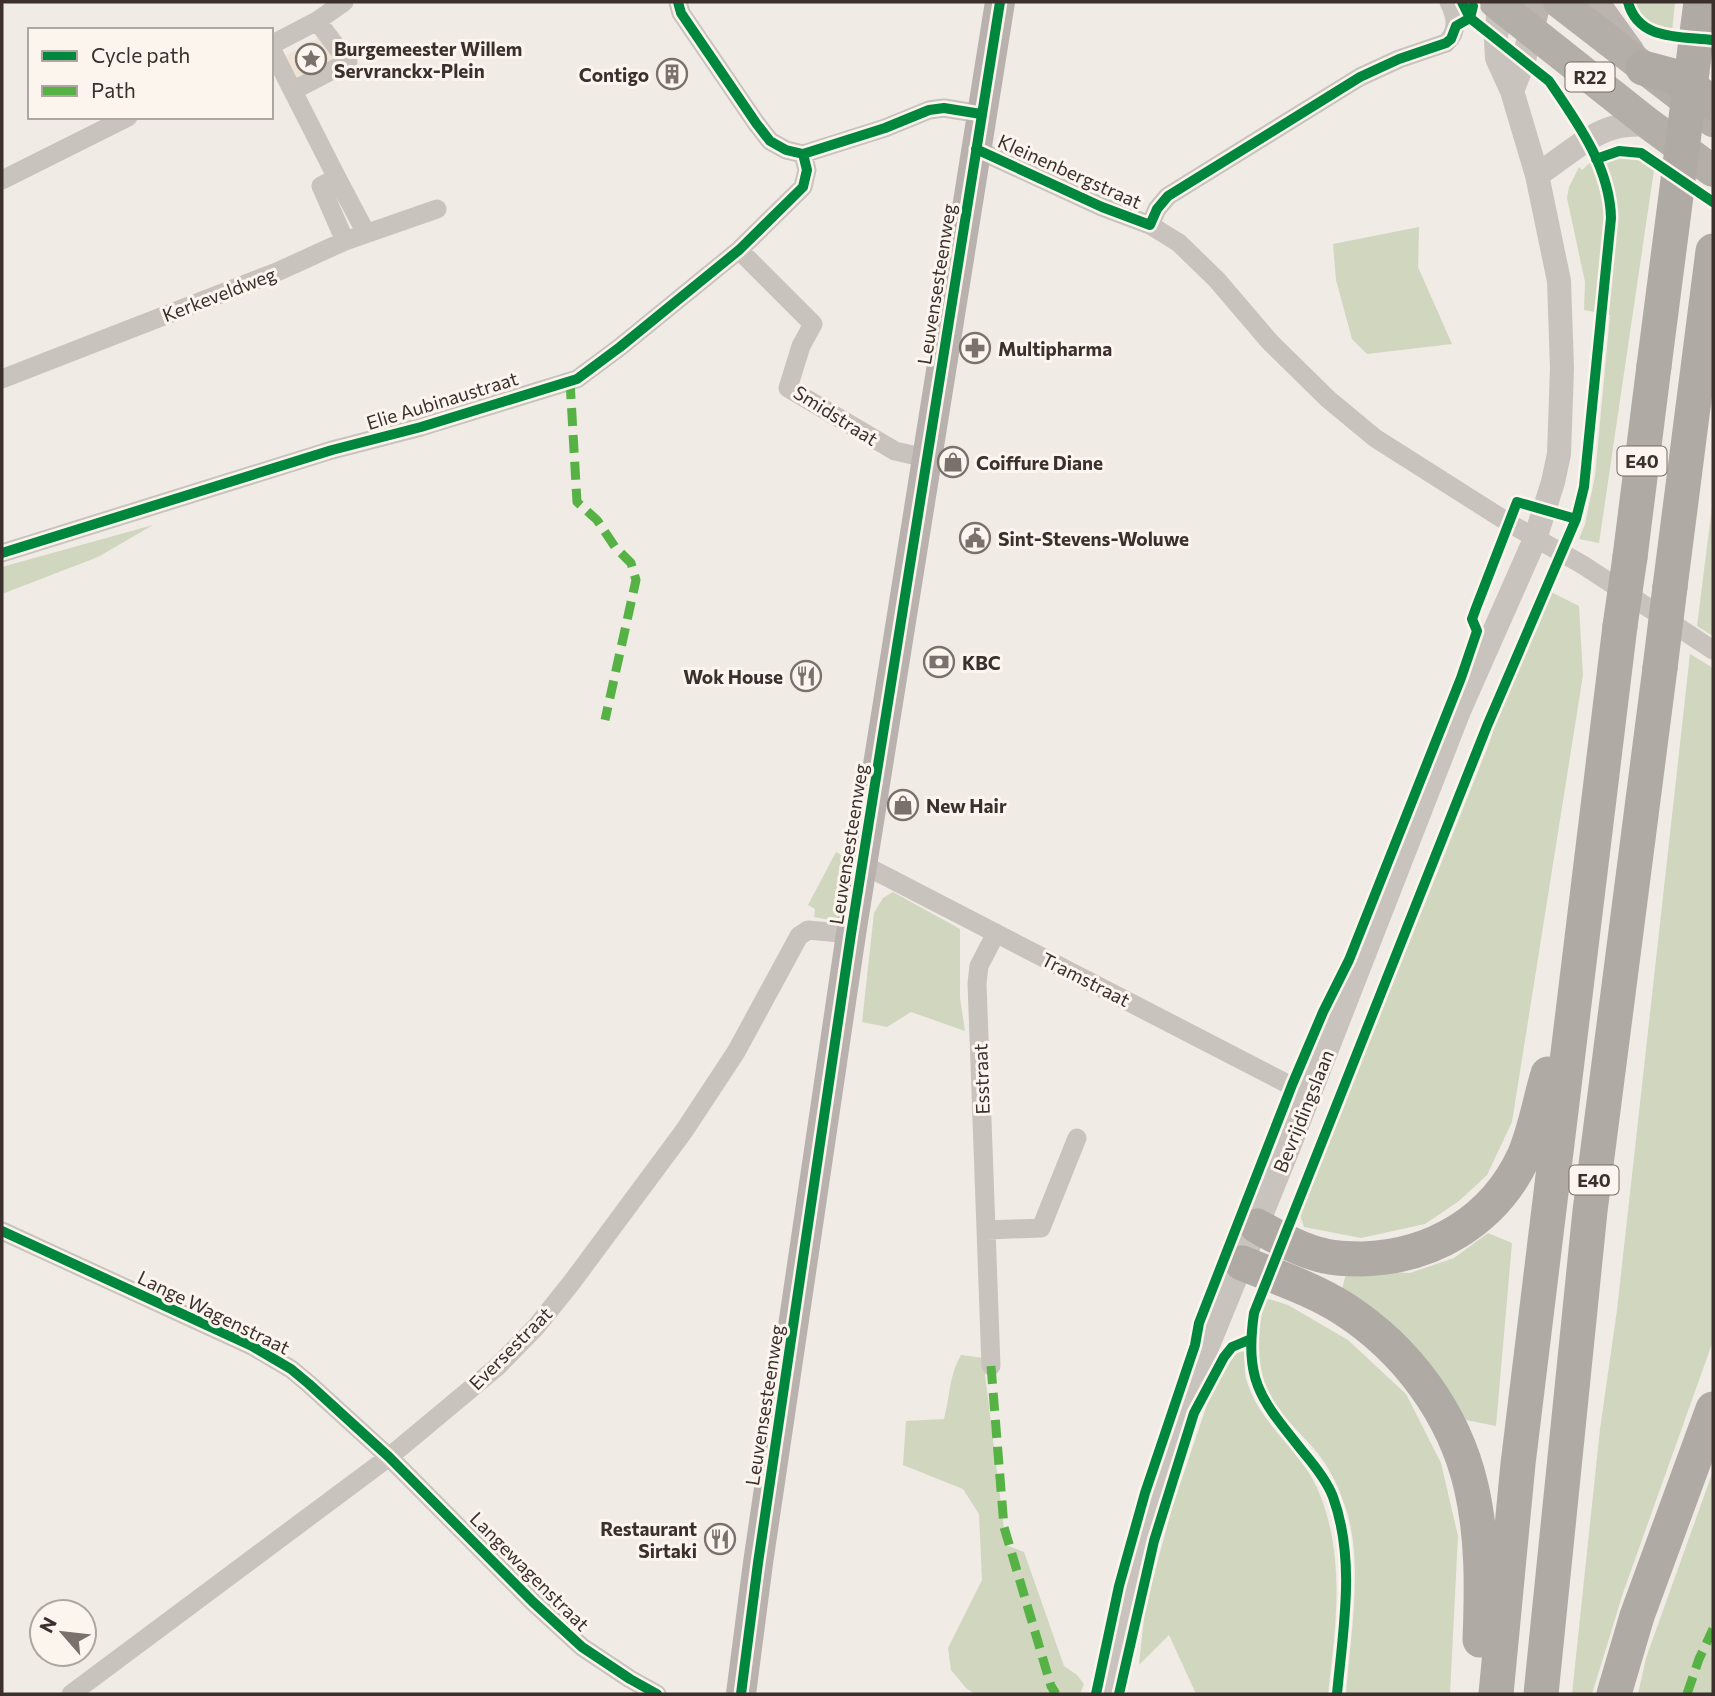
<svg xmlns="http://www.w3.org/2000/svg" width="1715" height="1696" font-family="Commissioner,sans-serif">
<rect width="100%" height="100%" fill="#f0ebe5"/>
<!-- green -->
<path fill="#d1d6bf" d="M1633,2H1675L1672,32C1656,29 1638,18 1633,2Z
M1625,153L1636,154L1655,163L1599,543L1579,539L1585,524L1595,476L1610,315L1584,310L1585,282L1567,198L1569,187L1579,167L1582,170L1592,161Z
M1419,227L1418,267L1452,344L1367,354L1352,339L1336,280L1333,244Z
M1713,499V636L1697,626Z
M153,525L98,557L2,594V567Z
M1551,592L1579,606L1583,675L1512,1122L1487,1175L1459,1201L1425,1224L1361,1238L1304,1227L1300,1215L1490,741L1497,715Z
M1690,654L1713,668V1341L1623,1593L1592,1694H1572L1600,1429L1617,1310Z
M836,852L849,860L840,918L835,921L814,917L815,909L808,905Z
M893,892L960,929V998L965,1031L911,1012L887,1027L862,1022L874,913L883,898Z
M1488,1233L1512,1243L1496,1426L1461,1419L1342,1289L1347,1270L1410,1273L1454,1258Z
M1266,1298L1288,1305L1348,1340L1406,1394L1441,1463L1458,1536L1450,1694H1346C1350,1637 1364,1564 1346,1509C1341,1494 1335,1479 1326,1465C1304,1431 1266,1410 1258,1366C1254,1343 1260,1320 1266,1298Z
M1234,1350L1245,1352C1245,1360 1244,1371 1246,1379C1260,1426 1300,1448 1318,1490C1346,1556 1336,1625 1328,1694H1196L1169,1635L1139,1665L1145,1608L1172,1508L1211,1393Z
M961,1355L983,1358L1006,1545L1024,1552L1064,1666L1077,1675L1084,1684L1080,1694H975L966,1688L951,1670L948,1648L982,1580L979,1514L963,1489L903,1465L906,1421L944,1419C950,1397 949,1375 961,1355Z
M1713,1471V1694H1638L1646,1658Z"/>
<!-- plaza -->
<path fill="#eee3d5" d="M318,38L336,59L298,80L286,56Z"/>
<g fill="none" stroke-linecap="round" stroke-linejoin="round">
<!-- minor -->
<path stroke="#c9c3be" stroke-width="19" d="M678,2L681,13L756,123L770,141L786,150L803,154L885,128L929,110L944,108L981,114
M271,45L317,21L344,2
M271,48L337,178
M294,90L348,62L317,21
M976,149L1102,207L1150,225L1179,243L1217,280L1270,342L1328,399L1375,438L1509,523L1583,565L1713,650
M2,180L128,117
M1150,225L1157,209L1168,196L1360,77L1399,59L1446,43C1459,31 1456,16 1449,2
M345,241L321,186L337,178L366,233
M739,250L813,324L801,346L788,388L895,451L926,458
M2,379L279,271L345,241L437,209
M2,553L332,450L421,427L577,379L620,347L739,250L803,187L807,170L803,154
M862,864L1309,1095
M987,1230L1041,1228L1077,1138
M2,1231L252,1346L291,1369L309,1384L389,1457L533,1602L582,1647L630,1679L657,1694
M991,1366L977,983L979,966L996,933
M71,1694L389,1457L497,1367L536,1327L572,1282L684,1131L736,1052L799,936L808,930L851,934"/>
<!-- tertiary -->
<path stroke="#c9c3be" stroke-width="24" d="M1512,91L1524,61L1530,31
M1537,175C1561,160 1589,133 1616,127C1626,124 1638,125 1649,124
M1108,1694L1129,1587L1185,1402L1288,1149L1459,711L1535,539L1553,482L1559,454L1562,368L1559,281L1537,175L1512,91L1497,58L1496,39L1499,5"/>
<!-- secondary -->
<path stroke="#bab3ae" stroke-width="28" d="M1595,2L1631,52
M1530,31L1537,2"/>
<!-- primary -->
<path stroke="#b8b1ad" stroke-width="30" d="M741,1694L758,1563L851,934L1000,2"/>
<!-- trunk -->
<path stroke="#b4aea8" stroke-width="32" d="M1495,2L1649,124L1713,171
M1559,2L1713,121"/>
<!-- motorway -->
<path stroke="#afaaa4" stroke-width="35" d="M1643,68L1673,76L1713,103
M1630,557L1654,366
M1670,587L1713,251
M1257,1226C1279,1238 1301,1251 1325,1256C1337,1259 1350,1259 1362,1259C1432,1257 1494,1221 1524,1156C1535,1131 1540,1100 1548,1074
M1242,1263C1276,1277 1313,1289 1344,1309C1406,1349 1454,1413 1471,1486C1483,1537 1482,1589 1480,1640
M1496,1694L1518,1464L1620,626
M1541,1694L1590,1211L1660,668
M1614,1694L1637,1616L1713,1409"/>
<!-- motorway-bridge -->
<path stroke="#afaaa4" stroke-width="35" d="M1654,366L1701,2
M1620,626L1630,557
M1660,668L1670,587"/>
<!-- quiet -->
<path stroke="#57b246" stroke-width="9" stroke-dasharray="18 9" stroke-linecap="butt" d="M570,381L577,502L597,520L615,547L631,563L636,580L605,720
M991,1366L1004,1527L1051,1686L1056,1694
M1687,1694L1699,1659L1713,1629"/>
<!-- cycleway casing -->
<g stroke="#fbf5ee" stroke-width="15">
<path id="cycleway" d="M678,2L681,13L756,123L770,141L786,150L803,154L885,128L929,110L944,108L981,114
M1628,2C1638,41 1681,36 1713,40
M976,149L1102,207L1150,225L1157,209L1168,196L1360,77L1399,59L1446,43L1451,39L1456,26L1470,18L1473,6
M1596,159L1619,151L1641,153L1713,202
M2,553L332,450L421,427L577,379L620,347L739,250L803,187L807,170L803,154
M2,1231L252,1346L291,1369L309,1384L389,1457L533,1602L582,1647L630,1679L657,1694
M741,1694L758,1563L851,934L1000,2
M1096,1694L1119,1586L1145,1493L1195,1345L1199,1323L1292,1085L1323,1012L1349,960L1461,678L1477,631L1472,619L1476,608L1517,502L1576,519
M1119,1694L1154,1541L1194,1413L1224,1357L1232,1347L1251,1339
M1337,1694C1343,1630 1356,1560 1333,1497C1327,1481 1315,1466 1304,1453C1262,1400 1244,1384 1254,1313L1487,726L1576,519L1584,487L1611,218C1610,167 1577,122 1549,81L1470,18L1462,2"/>
</g>
<!-- cycleway -->
<use href="#cycleway" stroke="#00873e" stroke-width="10"/>
</g>
<!-- icons -->
<defs>
<g id="sight-ring" transform="scale(1.575)"><circle r="9.5" fill="#fbf5ee" stroke="#7a716c" stroke-width="1.5"/><path d="M0-6L1.8-2.2L6-1.7L2.9 1.2L3.7 5.4L0 3.3L-3.7 5.4L-2.9 1.2L-6-1.7L-1.8-2.2Z" fill="#7a716c"/></g>
<g id="building-ring" transform="scale(1.575)"><circle r="9.5" fill="#fbf5ee" stroke="#7a716c" stroke-width="1.5"/><path d="M-4-6H4V6H1V3H-1V6H-4ZM-2.5-4.3h1.7v1.8h-1.7ZM.8-4.3h1.7v1.8H.8ZM-2.5-1h1.7V.8h-1.7ZM.8-1h1.7V.8H.8Z" fill="#7a716c"/></g>
<g id="pharmacy-ring" transform="scale(1.575)"><circle r="9.5" fill="#fbf5ee" stroke="#7a716c" stroke-width="1.5"/><path d="M-2-6h4v4h4v4h-4v4h-4v-4h-4v-4h4Z" fill="#7a716c"/></g>
<g id="shop-ring" transform="scale(1.575)"><circle r="9.5" fill="#fbf5ee" stroke="#7a716c" stroke-width="1.5"/><path d="M-5-2.5h2.3a2.7 3.5 0 0 1 5.4 0H5L5.5 6h-11ZM-1.5-2.5h3a1.5 2.3 0 0 0-3 0Z" fill="#7a716c"/></g>
<g id="civic-ring" transform="scale(1.575)"><circle r="9.5" fill="#fbf5ee" stroke="#7a716c" stroke-width="1.5"/><path d="M-.6-6.5H3V-4.5H.6V-3L4-1V1h2V6H-6V1h2V-1L-.6-3ZM-1.2 2.5V6h2.4V2.5Z" fill="#7a716c"/></g>
<g id="bank-ring" transform="scale(1.575)"><circle r="9.5" fill="#fbf5ee" stroke="#7a716c" stroke-width="1.5"/><path d="M-6-4H6V4H-6ZM0-2.3a2.3 2.3 0 1 0 0 4.6a2.3 2.3 0 1 0 0-4.6Z" fill="#7a716c"/></g>
<g id="restaurant-ring" transform="scale(1.575)"><circle r="9.5" fill="#fbf5ee" stroke="#7a716c" stroke-width="1.5"/><path d="M-5-6h1v4h1v-4h1v4h1v-4h1v5L-1.5 .5V6h-2V.5L-5-1ZM5-6V6H3V1.5H1.5Q1.5-4 5-6Z" fill="#7a716c"/></g>
</defs>
<g fill-rule="evenodd">
<use href="#sight-ring" x="311" y="59"/>
<use href="#building-ring" x="672" y="74"/>
<use href="#pharmacy-ring" x="975" y="348"/>
<use href="#shop-ring" x="953" y="462"/>
<use href="#civic-ring" x="975" y="538"/>
<use href="#bank-ring" x="939" y="662"/>
<use href="#restaurant-ring" x="806" y="676"/>
<use href="#shop-ring" x="903" y="805"/>
<use href="#restaurant-ring" x="720" y="1539"/>
</g>
<g text-anchor="middle" dominant-baseline="central" stroke-width="6" stroke-linejoin="round" paint-order="stroke">
<!-- shield labels -->
<g fill="#fbf5ee" stroke="#756b66" stroke-width="2">
<rect x="1565.5" y="62.5" width="49" height="29" rx="5"/>
<rect x="1617.5" y="446.5" width="49" height="29" rx="5"/>
<rect x="1569.5" y="1165.5" width="49" height="29" rx="5"/>
</g>
<g font-size="18" font-weight="bold" fill="#3b302b">
<text x="1590" y="77">R22</text>
<text x="1642" y="461">E40</text>
<text x="1594" y="1180">E40</text>
</g>
<!-- poi labels -->
<g font-size="19" font-weight="bold" fill="#3b302b" stroke="#fbf5ee" text-anchor="start">
<text x="334" y="48">Burgemeester Willem<tspan x="334" dy="22">Servranckx-Plein</tspan></text>
<text x="649" y="74" text-anchor="end">Contigo</text>
<text x="998" y="348">Multipharma</text>
<text x="976" y="462">Coiffure Diane</text>
<text x="998" y="538">Sint-Stevens-Woluwe</text>
<text x="962" y="662">KBC</text>
<text x="783" y="676" text-anchor="end">Wok House</text>
<text x="926" y="805">New Hair</text>
<text x="697" y="1528" text-anchor="end">Restaurant<tspan x="697" dy="22">Sirtaki</tspan></text>
</g>
<!-- street labels -->
<g font-size="19" fill="#3b302b" stroke="#fbf5ee">
<text transform="translate(1070 171) rotate(24)">Kleinenbergstraat</text>
<text transform="translate(936 284) rotate(-81)">Leuvensesteenweg</text>
<text transform="translate(219 294) rotate(-21)">Kerkeveldweg</text>
<text transform="translate(442 400) rotate(-17)">Elie Aubinaustraat</text>
<text transform="translate(836 415) rotate(32)">Smidstraat</text>
<text transform="translate(848 844) rotate(-81)">Leuvensesteenweg</text>
<text transform="translate(1086 979) rotate(27)">Tramstraat</text>
<text transform="translate(981 1079) rotate(-92)">Esstraat</text>
<text transform="translate(1303 1111) rotate(-68)">Bevrijdingslaan</text>
<text transform="translate(214 1312) rotate(26)">Lange Wagenstraat</text>
<text transform="translate(510 1348) rotate(-45)">Eversestraat</text>
<text transform="translate(764 1405) rotate(-81)">Leuvensesteenweg</text>
<text transform="translate(530 1571) rotate(45)">Langewagenstraat</text>
</g>
</g>
<!-- border -->
<rect width="1715" height="1696" fill="none" stroke="#3b302b" stroke-width="7"/>
<!-- legend -->
<rect x="28" y="28" width="245" height="91" fill="#fbf5ee" stroke="#aea6a0" stroke-width="2"/>
<rect x="42" y="51" width="35" height="10" fill="#00873e" stroke="#aea6a0" stroke-width="2"/>
<text x="91" y="63" font-size="21" fill="#3b302b">Cycle path</text>
<rect x="42" y="86" width="35" height="10" fill="#57b246" stroke="#aea6a0" stroke-width="2"/>
<text x="91" y="98" font-size="21" fill="#3b302b">Path</text>
<!-- north arrow -->
<g transform="translate(63 1633) rotate(298)"><circle r="33" fill="#fbf5ee" stroke="#aea6a0" stroke-width="2"/>
<path d="M0-5L12 26L0 18L-12 26Z" fill="#7a716c"/>
<text y="-10" font-size="19" font-weight="bold" text-anchor="middle" fill="#3b302b">N</text>
</g>
</svg>
